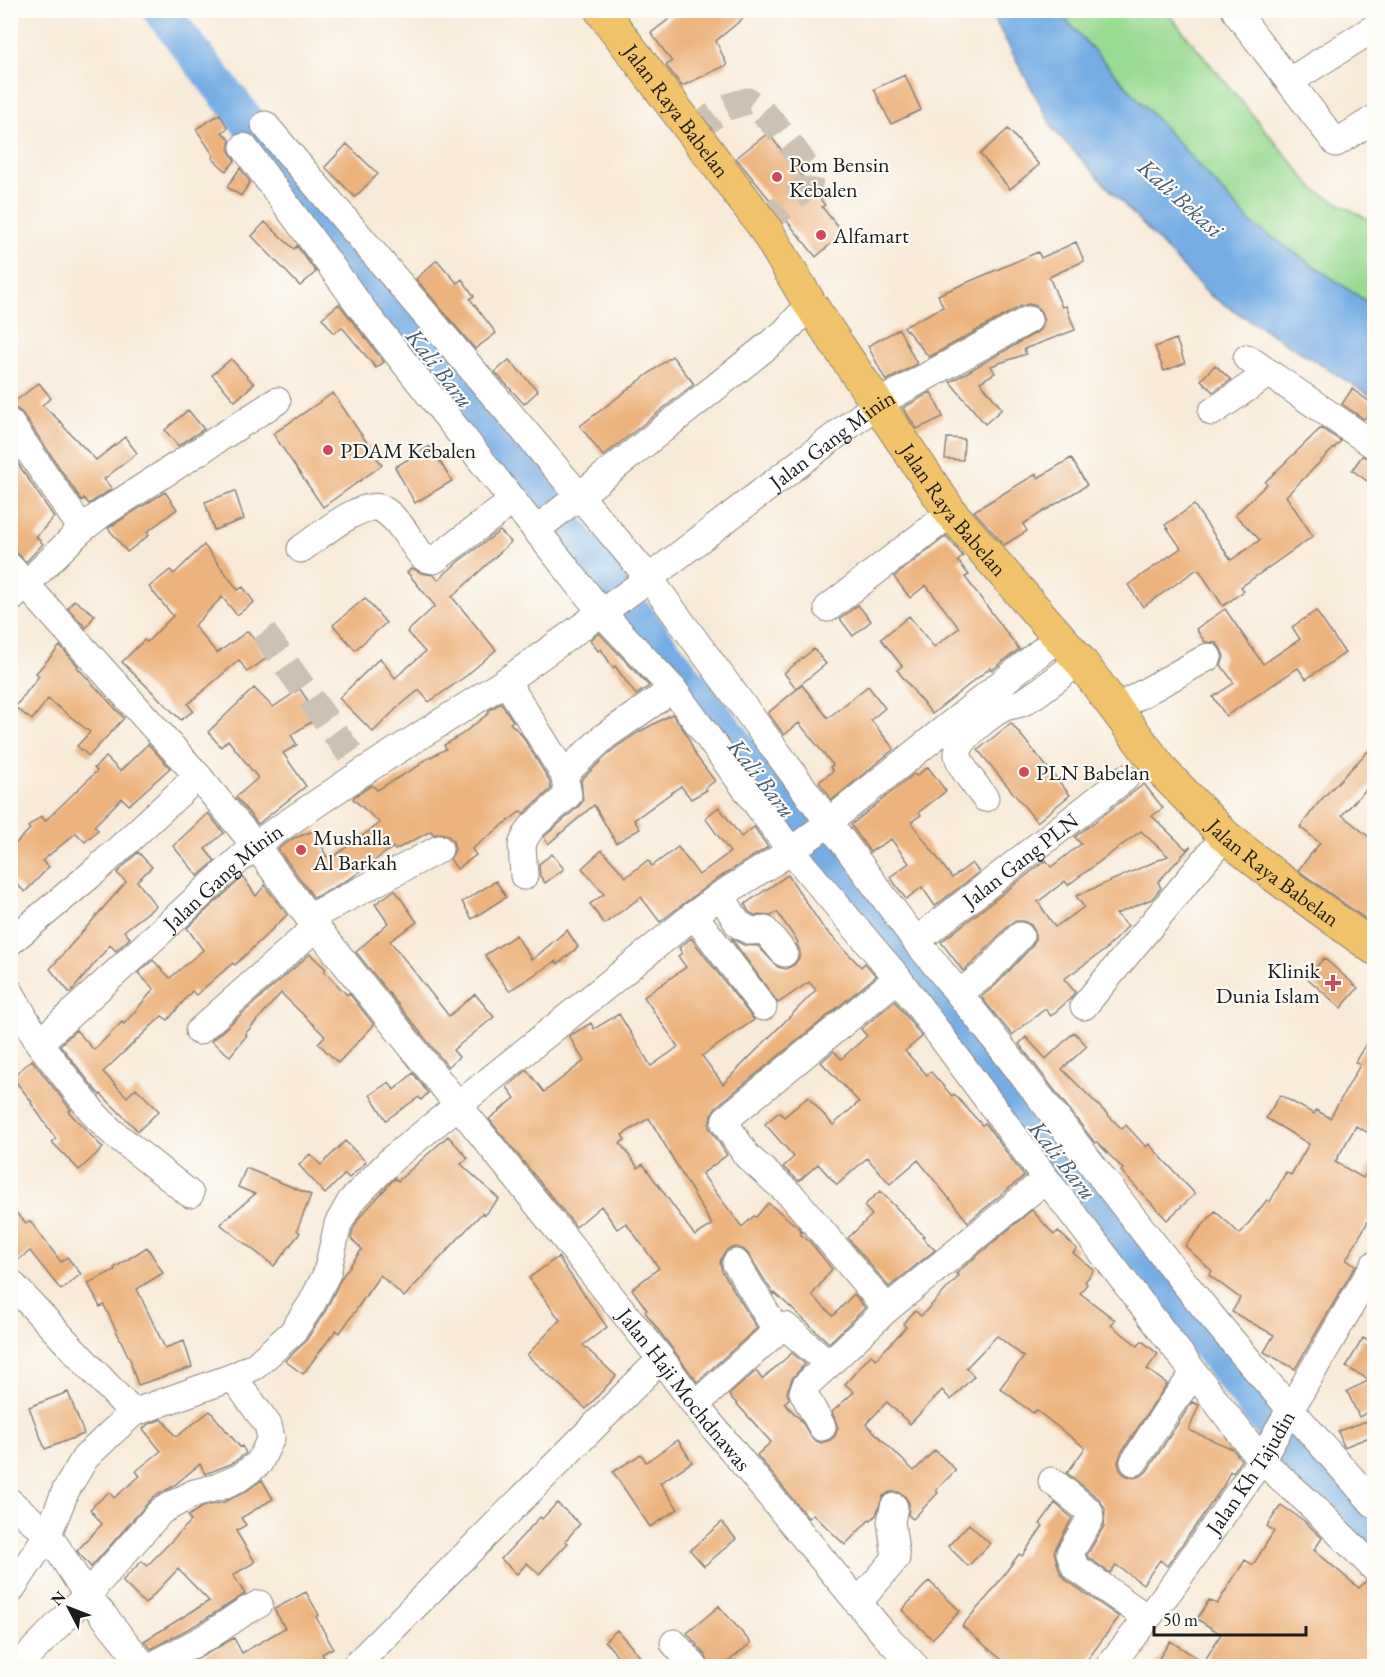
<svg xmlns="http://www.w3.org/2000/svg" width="1385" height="1677" font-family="'EB Garamond',serif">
<rect width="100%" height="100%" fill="#fdfcf7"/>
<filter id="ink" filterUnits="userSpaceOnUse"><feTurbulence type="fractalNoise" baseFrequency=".0167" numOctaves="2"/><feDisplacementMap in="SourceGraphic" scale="12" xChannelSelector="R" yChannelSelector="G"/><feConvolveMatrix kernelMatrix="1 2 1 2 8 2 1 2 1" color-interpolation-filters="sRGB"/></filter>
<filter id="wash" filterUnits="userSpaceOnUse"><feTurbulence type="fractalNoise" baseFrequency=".008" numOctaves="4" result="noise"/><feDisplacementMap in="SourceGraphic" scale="24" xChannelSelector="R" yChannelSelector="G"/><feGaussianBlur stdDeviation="1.35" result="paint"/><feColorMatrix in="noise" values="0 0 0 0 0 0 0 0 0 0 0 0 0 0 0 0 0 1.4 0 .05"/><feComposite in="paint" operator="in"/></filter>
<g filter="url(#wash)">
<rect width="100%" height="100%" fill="#f8ead8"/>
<!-- green -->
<path fill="#9adb92" stroke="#5b7c57" stroke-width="1.5" d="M1058,11H1166L1315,190L1374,223V307L1251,223Z"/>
<!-- water -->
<path fill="#76ade4" stroke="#496480" stroke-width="1.5" d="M990,11H1058L1251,223L1374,307V398L1209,295L1054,130Z"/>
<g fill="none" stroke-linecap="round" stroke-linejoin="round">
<!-- river -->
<path stroke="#76ade4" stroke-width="36" d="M160,10L1302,1465L1374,1537"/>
</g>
<g id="blocks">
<!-- building -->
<path fill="#ecb37e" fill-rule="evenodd" d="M681,10H753L716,41L727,65L682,86L666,65L672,62L651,33Z
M905,75L921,110L891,124L874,89Z
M220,114L228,128L222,132L230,140L228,149L235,161L226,171L212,158L214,156L196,129Z
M1008,129L1039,165L1010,189L980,154Z
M768,133L825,205L822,207L843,233L816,257L736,158Z
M347,144L378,174L355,197L325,167Z
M240,168L250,182L241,196L227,187Z
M265,222L294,249L297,246L316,272L300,286L252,236Z
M1076,242L1084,261L1049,277L1062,307L1066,306L1075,330L1024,349L1026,354L991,366L995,373L980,382L1002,409L985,424L950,382L1036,333L1042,328L1044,321L1041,312L1036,306L1029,304L1021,306L929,357L904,327L943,307L938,295L1038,252L1041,258Z
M437,260L457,283L462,279L474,296L470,299L496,333L475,349L416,279Z
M339,304L384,362L376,368L342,327L334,333L322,318Z
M899,329L917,364L886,381L868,346Z
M1176,339L1185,363L1164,371L1155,347Z
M672,356L694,384L603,456L580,426Z
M231,359L254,384L235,401L212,375Z
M509,360L538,391L524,404L495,372Z
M1215,365L1231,380L1213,392L1201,380Z
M39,383L51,398L42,405L64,425L63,426L96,460L125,437L137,453L104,479L112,489L89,504L84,498L82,501L23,414L17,409L10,408V405Z
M1352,389L1374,405V409L1364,419L1342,404Z
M931,392L943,417L917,429L903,408Z
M333,393L382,465L323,507L273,434Z
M188,410L204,429L178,446L165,430Z
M1321,428L1341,441L1286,496L1313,536L1241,587L1244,591L1223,606L1199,570H1196L1143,607L1128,585L1181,548L1165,525L1194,505L1231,560L1260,540L1235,515L1267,484L1265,482Z
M947,438L964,439L963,460L945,459Z
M430,446L452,481L415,503L395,467Z
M10,452L54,517L36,537L43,544L26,562L10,546Z
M1362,456L1374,460V486L1352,470Z
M1071,458L1087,485L1023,524L1027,531L1004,545L974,511L1036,474L1038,478Z
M235,491L244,519L214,530L205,502Z
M165,492L177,509L147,532L149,535L127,552L108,528Z
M500,531L511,542L452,597L496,650L466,676L429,702L419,690L397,708L373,732L339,698L380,658L395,678L425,652L407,632L435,606L407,572L412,568L421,573L434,575L438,580L459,561Z
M946,536L963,556L958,561L969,575L965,577L1019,649L992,670L990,668L932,714L897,670L902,666L881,639L909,616L934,647L959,628L926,585L910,598L894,577Z
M204,545L238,590L243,587L254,602L237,615L222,597L194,626L217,653L248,631L267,658L247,672L239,660L188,704L193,711L181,720L122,662L144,640L147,642L173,616L149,587L170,570L174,574Z
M365,598L386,623L355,650L333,625Z
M74,600L95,615L86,628L68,608Z
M858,605L871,621L853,636L840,619Z
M1225,609L1263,664L1300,639L1292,627L1316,611L1345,653L1306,679L1298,668L1226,716L1213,697L1234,683L1221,665L1224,657L1221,649L1216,643L1205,642L1196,629Z
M599,633L649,686L636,695L615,666L613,668L601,649L598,651L590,640Z
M60,646L78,666L77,667L124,718L89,756L77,746L90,732L48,699L32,720L15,707L39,676L36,673Z
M814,649L826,664L796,688L784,673Z
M802,685L828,718L868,686L885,708L871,720L894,749L832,800L819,782L833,771L830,767L833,765L799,723L784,735L768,713Z
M254,688L273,707L300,689L319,717L291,735L297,745L283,753L306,786L258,824L236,797L258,778L228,740L221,747L208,732Z
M501,703L513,721L510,723L521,734L549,780L551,789L523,814L521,811L472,849L476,855L457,869L450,859L455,850L453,841L447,835L440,833L434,835L431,831L395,850L393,847L351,878L314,898L278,849L294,838L317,830L326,857L331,854L333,857L380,823L353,799L355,796L372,785L377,790L420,765L419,763L446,749L444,745L461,735L489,713L488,711Z
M672,714L686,733L696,756L715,781L705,788L707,790L691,799L681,786L634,820L640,829L616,843L594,805L548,844L544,837L578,807L583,801L581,780L615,748L639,732Z
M1011,723L1070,795L1037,822L978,750Z
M148,744L170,768L129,805L122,798L94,826L98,830L85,842L76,833L42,861L49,867L25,892L10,878V849L30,829L28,827L41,816L45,821L97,771L94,768L106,757L120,771Z
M1374,745V781L1342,815L1374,841V925L1298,870L1320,843L1300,827L1319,802Z
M928,767L946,791L919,812L921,815L911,822L952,878L972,863L979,872L935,906L922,887L906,899L890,877L909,863L891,839L870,852L851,825L914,774L916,776Z
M1144,784L1163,808L1152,816L1186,849L1191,846L1158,882L1161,888L1152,899L1116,914L1128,926L1105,950L1064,979L1075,992L1070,999L1051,1016L1045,1009L1012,1035L981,997L996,985L1032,946L1035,940V932L1031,925L1023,921H1015L1009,925L974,962L963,971L941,942L1046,860L1051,867L1081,844L1075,837ZM1141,831L1168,856L1076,896L1084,907L1055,927L1038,902L1065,881L1068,885Z
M719,807L741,837L754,827L768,847L712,882L660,922L641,897L604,924L590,904L604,894L582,868L602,850L626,877L648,860L652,866L678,847L699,875L730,852L705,818Z
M208,813L224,833L205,849L215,861L198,876L173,846Z
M138,852L152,867L137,881L156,906L124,931L130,938L116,951L110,945L70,993L50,969L126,882L117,873Z
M552,854L564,869L545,883L540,876L539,864Z
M788,875L822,926L861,967L865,963L876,976L716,1107L711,1115L709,1127L727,1155L702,1174L742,1227L754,1216L756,1217L768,1203L798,1227L802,1232L800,1234L810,1242L832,1269L812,1295L833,1316L854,1294L865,1308L829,1343L775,1293L774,1295L749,1255L744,1250L736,1247L728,1249L722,1256L720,1263L722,1271L757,1328L697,1382L645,1312L647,1310L632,1289L659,1268L626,1223L617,1229L601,1206L576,1227L489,1119L515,1098L507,1087L527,1070L544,1092L584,1061L569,1036L591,1023L594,1029L619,1014L651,1066L678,1047L644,997L686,967L678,956L682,953L679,948L691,938L754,1020L702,1056L723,1084L816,990L809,982L778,1003L731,938L744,945L758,946L778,967L786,969L794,965L799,958L800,951L797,944L798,942L777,912L771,916L754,915L749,912L745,904ZM649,1118L712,1225L695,1236L643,1164L638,1168L620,1143L625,1140L622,1135Z
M243,877L256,896L265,885L266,887L287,915L235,965L233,963L196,995L192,991L168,1020L162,1016L103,1072L127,1097L136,1088L159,1111L138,1131L101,1094L100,1095L97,1092L60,1045L76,1030L94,1050L122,1022L124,1024L154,989L138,973L153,960L170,978L203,950L187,928Z
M496,881L506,897L472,919L462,902Z
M395,890L417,922L390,941L449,1016L475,994L494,1017L453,1050L459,1057L448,1067L356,952L388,923L375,904Z
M567,930L578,947L558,964L556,961L509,991L485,955L516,935L532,960Z
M310,954L326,969L324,971L347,995L349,993L374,1025L338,1063L318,1043L325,1036L281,993L245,1034L247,1035L230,1056L211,1041Z
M1324,958L1358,988L1341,1008L1307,978Z
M895,1001L922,1037L905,1051L927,1075L931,1072L952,1096L954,1094L982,1125L985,1123L1024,1176L968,1222L918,1160L890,1184L867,1158L837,1185L818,1164L799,1181L783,1167L794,1157L765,1124L779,1112L784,1117L808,1097L833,1125L859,1102L821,1062L834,1051L841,1059L867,1036L861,1029Z
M1374,1030V1136L1356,1126L1335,1162L1363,1178L1374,1157V1211L1346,1260L1356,1265L1295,1369L1264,1352L1274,1335L1232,1312L1240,1298L1209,1275L1212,1271L1185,1246L1215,1211L1240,1234L1267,1200L1270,1202L1286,1172L1291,1175L1309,1144L1266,1118L1280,1095L1314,1114L1316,1110L1330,1118L1360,1065L1355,1062Z
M1074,1032L1087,1046L1062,1069L1122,1129L1126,1125L1146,1147L1149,1144L1195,1194L1167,1220L1121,1171L1123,1169L1097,1142L1095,1143L1019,1044L1026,1037L1046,1059Z
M32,1060L71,1110L68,1111L103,1148L79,1170L52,1142L56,1139L31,1103L32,1102L12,1077Z
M413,1073L428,1093L421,1100L419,1097L386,1120L370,1095L389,1082L394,1090Z
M448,1136L468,1158L461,1164L499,1199L484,1215L482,1213L404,1297L380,1275L340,1333L336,1330L303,1374L285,1361L305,1342L326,1310L342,1277L362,1249L351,1239L353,1230L359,1218L395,1178L398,1181Z
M345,1141L366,1162L349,1178L345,1174L325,1194L299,1165L310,1154L321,1165Z
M246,1168L311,1195L297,1230L300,1233L274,1266L220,1224L255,1194L238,1187Z
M880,1191L924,1236L922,1237L935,1250L889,1287L848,1238L872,1215L864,1206Z
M10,1207L26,1223L30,1221L61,1262L67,1257L81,1274L61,1290L30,1251L10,1266Z
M1032,1210L1054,1235L1058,1231L1077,1249L1073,1253L1094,1270L1085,1282L1087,1284L1080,1293L1115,1320L1111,1325L1138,1346L1142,1341L1158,1354L1147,1369L1167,1384L1121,1453L1118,1462L1120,1470L1125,1475L1133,1478L1141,1476L1147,1471L1192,1402L1199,1405L1189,1430L1233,1449L1241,1460L1233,1473L1230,1471L1224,1485L1167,1566L1160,1560L1143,1584L1116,1565L1110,1573L1088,1557L1087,1555L1104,1526L1105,1509L1099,1499L1067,1473L1085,1448L1036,1410L1033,1413L1000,1388L1024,1357L997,1336L966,1368L974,1376L951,1400L942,1390L910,1424L887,1402L866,1424L914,1471L935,1450L956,1470L936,1490L938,1493L913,1519L908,1515L909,1503L904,1495L898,1492H890L883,1496L876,1515L871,1520L870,1519L845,1545L813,1514L808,1518L757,1455L771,1442L729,1395L756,1371L762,1379L792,1353L805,1364L792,1379L787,1392L789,1399L784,1403L800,1419L813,1440L821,1443L830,1440L835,1436L838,1428L832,1412L854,1392L845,1384L871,1355L876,1359L906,1327L903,1324L915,1311L921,1316L959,1276L956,1274L960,1270Z
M147,1247L163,1273L137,1289L165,1348L184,1341L192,1367L138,1385L131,1365L132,1364L104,1305L100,1307L88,1283L115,1270L114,1268Z
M558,1257L607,1327L583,1345L616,1376L586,1409L527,1355L560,1320L529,1278Z
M1363,1338L1374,1344V1409L1359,1417L1347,1391L1370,1380L1346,1367Z
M68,1392L84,1434L45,1449L29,1407Z
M210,1411L240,1447L242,1446L246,1453L231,1464L205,1474L200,1464L172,1487L153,1497L91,1567L77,1551L102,1524L90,1509L109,1492L114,1498L140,1476L136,1471L161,1451L143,1429L147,1425L162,1419L176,1437Z
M1367,1421L1372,1436L1344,1447L1338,1431Z
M678,1440L692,1462L660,1483L678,1509L650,1527L613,1472L641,1454L646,1462Z
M262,1480L273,1499L241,1518L246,1525L236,1531L255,1562L233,1575L245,1594L199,1623L151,1649L144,1641L209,1601L178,1569L145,1604L122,1581L142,1561L147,1566L191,1521L188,1516L202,1507L224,1502L245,1492Z
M557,1503L580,1524L565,1541L568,1543L539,1574L527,1563L517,1574L501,1559L540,1517L542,1519Z
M1055,1503L1072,1518L1054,1551L1060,1573L1066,1580L1119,1617L1083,1666H1009L962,1626L989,1595L1019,1554L1022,1556L1043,1526L1040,1524Z
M1281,1505L1303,1520L1322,1538L1314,1550L1359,1588L1366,1581L1374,1583V1666H1154L1170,1641L1204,1662L1221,1634L1197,1619L1209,1600L1217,1604L1245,1560L1253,1565L1274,1531L1267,1526Z
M722,1522L736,1539L704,1566L690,1550Z
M969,1524L990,1544L968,1566L948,1546Z
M929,1581L960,1611L932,1639L902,1610Z
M306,1592L319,1615L316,1617L333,1648L322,1654L329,1666H185L234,1638L242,1653L285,1628L274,1609Z
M719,1606L751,1643L723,1666H709L706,1656L687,1633Z
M617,1630L648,1666H626L605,1641Z"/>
</g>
</g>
<g filter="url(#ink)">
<use href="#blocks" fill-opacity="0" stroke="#8a837a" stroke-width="1.5"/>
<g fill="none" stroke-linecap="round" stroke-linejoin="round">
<!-- minor-tunnel -->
<path stroke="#ccc1b2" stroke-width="27" stroke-dasharray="27 14" stroke-linecap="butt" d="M693,131L724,108L747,101C768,111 798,154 811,175L809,184L763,225
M263,632L363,772"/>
<!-- minor casing -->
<g stroke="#8a837a" stroke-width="29">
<g id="minor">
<path d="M1238,10L1236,12L1336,143L1374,119"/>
<path d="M1290,81L1374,28"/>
<path d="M265,125L649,578L916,941C1017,1062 1108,1190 1208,1312C1262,1378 1318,1441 1374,1504"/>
<path d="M244,147L363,310L536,530L602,613L673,689L791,851L898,978L1046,1179L1261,1460L1309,1503L1374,1568"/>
<path d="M1247,358L1374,445"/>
<path d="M1212,412L1269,373"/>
<path d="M10,423L82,529"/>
<path d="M536,530L785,332L810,304"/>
<path d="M301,549C317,538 364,498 382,509C398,518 410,540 421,555L425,558L434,560L513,501"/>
<path id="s1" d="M10,567L198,776L255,845L316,927L661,1359L695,1405L884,1634L915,1666"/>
<path d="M10,600L82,529L100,515L277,401"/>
<path d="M828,608L951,513"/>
<path d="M506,681L564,774"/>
<path d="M1115,709L1208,657"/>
<path d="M985,798C976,785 961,770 958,755C955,741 993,712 1005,707C1011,705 1017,705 1023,702C1043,691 1061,674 1080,661"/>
<path d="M524,876L522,845L526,836L532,827L568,795L564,774L605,736L673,689"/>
<path d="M721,895L738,924L751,931L765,930L784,953"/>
<path d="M694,915L763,1007"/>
<path d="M309,918L439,849"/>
<path id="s2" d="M916,941L1125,778"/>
<path d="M10,942L94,872L198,776"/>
<path d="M10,992L39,1043L95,1115L112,1132L190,1194"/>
<path d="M959,993L985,974L1020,936"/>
<path d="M1084,1006L1225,836"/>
<path d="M199,1031L316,927"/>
<path id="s3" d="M39,1043L255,845L363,772L506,681L640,585L877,404L1028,320"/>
<path d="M736,1263L777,1331"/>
<path d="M10,1282L133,1413"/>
<path d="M887,1309L793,1197L747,1156L725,1123L726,1119L898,978"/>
<path d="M829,1364L887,1309L1046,1179"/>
<path d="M695,1405L777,1331L785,1326L829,1364L806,1385L803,1392L822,1427"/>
<path d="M1134,1462L1170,1406L1194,1374"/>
<path d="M1052,1481L1089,1511L1090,1519L1070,1553L1075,1567L1147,1618"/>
<path d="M10,1502L48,1534L87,1595L144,1666"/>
<path d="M10,1591L48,1534L66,1490L85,1458L112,1432L133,1413L233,1377L255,1366L292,1333L312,1303L327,1273L338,1224L351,1201L393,1158L694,915L721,895L791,851L819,830L1059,637"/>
<path d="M858,1603L896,1558L891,1521L894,1507"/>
<path d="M674,1643L694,1666"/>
<path d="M18,1666L87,1595L161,1511L194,1493L218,1487L239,1478L259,1463L271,1438L268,1425L233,1377"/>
<path d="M152,1666L207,1637L244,1612L259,1604"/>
<path d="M355,1666L661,1359"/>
<path id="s4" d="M1109,1666L1169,1591L1261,1460L1374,1265"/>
</g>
</g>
<!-- major casing -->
<g stroke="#8a837a" stroke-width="35">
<g id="major">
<path id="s5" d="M601,10L763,225L810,304L951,513L1080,661L1163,772L1225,836L1275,876L1374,948"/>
</g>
</g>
<!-- minor -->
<use href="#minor" stroke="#fff" stroke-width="27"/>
<!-- major -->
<use href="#major" stroke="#f1c36a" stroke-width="33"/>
</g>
</g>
<!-- markers -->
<g fill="#d1495b" stroke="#fdfcf7" stroke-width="2">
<circle cx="777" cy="177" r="6"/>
<circle cx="821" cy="235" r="6"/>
<circle cx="328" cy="450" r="6"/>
<circle cx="1024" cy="772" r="6"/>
<circle cx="301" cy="850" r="6"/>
<path d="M1330 974h6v6h6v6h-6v6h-6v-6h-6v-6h6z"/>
</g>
<g text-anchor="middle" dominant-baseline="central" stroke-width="4.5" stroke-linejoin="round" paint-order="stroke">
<!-- street labels -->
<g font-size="22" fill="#1c1c1c" stroke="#fdfcf7">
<text stroke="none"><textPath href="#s5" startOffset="126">Jalan Raya Babelan</textPath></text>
<text stroke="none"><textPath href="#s3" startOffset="999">Jalan Gang Minin</textPath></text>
<text stroke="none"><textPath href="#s5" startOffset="612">Jalan Raya Babelan</textPath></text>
<text stroke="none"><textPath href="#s2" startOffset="132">Jalan Gang PLN</textPath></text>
<text stroke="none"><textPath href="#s5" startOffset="1098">Jalan Raya Babelan</textPath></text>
<text stroke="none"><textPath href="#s3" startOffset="248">Jalan Gang Minin</textPath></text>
<text stroke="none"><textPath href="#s1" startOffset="1064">Jalan Haji Mochdnawas</textPath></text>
<text stroke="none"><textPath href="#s4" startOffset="240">Jalan Kh Tajudin</textPath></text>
</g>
<!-- poi labels -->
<g font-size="22" fill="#1c1c1c" stroke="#fdfcf7" text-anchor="start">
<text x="789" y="164">Pom Bensin<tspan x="789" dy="25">Kebalen</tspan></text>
<text x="833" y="235">Alfamart</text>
<text x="340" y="450">PDAM Kebalen</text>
<text x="1036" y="772">PLN Babelan</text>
<text x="313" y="837">Mushalla<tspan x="313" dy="25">Al Barkah</tspan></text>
<text x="1320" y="970" text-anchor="end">Klinik<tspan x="1320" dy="25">Dunia Islam</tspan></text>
</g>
<!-- water labels -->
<g font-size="24" font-style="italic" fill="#445d76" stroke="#fdfcf7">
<text transform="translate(1181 198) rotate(42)">Kali Bekasi</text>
<text transform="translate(440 368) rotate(52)">Kali Baru</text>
<text transform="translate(762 778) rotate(52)">Kali Baru</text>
<text transform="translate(1063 1160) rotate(52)">Kali Baru</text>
</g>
</g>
<!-- margin -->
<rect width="1385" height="1677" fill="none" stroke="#fdfcf7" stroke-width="36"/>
<!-- north arrow -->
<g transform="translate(69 1608) rotate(312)" stroke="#fdfcf7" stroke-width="4.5" paint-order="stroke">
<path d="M0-4.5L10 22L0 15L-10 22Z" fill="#1c1c1c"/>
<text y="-9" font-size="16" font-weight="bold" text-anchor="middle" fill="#1c1c1c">N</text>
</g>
<!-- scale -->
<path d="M1154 1626v9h152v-9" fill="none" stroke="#1c1c1c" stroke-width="3"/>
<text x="1163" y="1626" font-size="18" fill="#1c1c1c" stroke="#fdfcf7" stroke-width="4.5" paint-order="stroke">50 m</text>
</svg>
